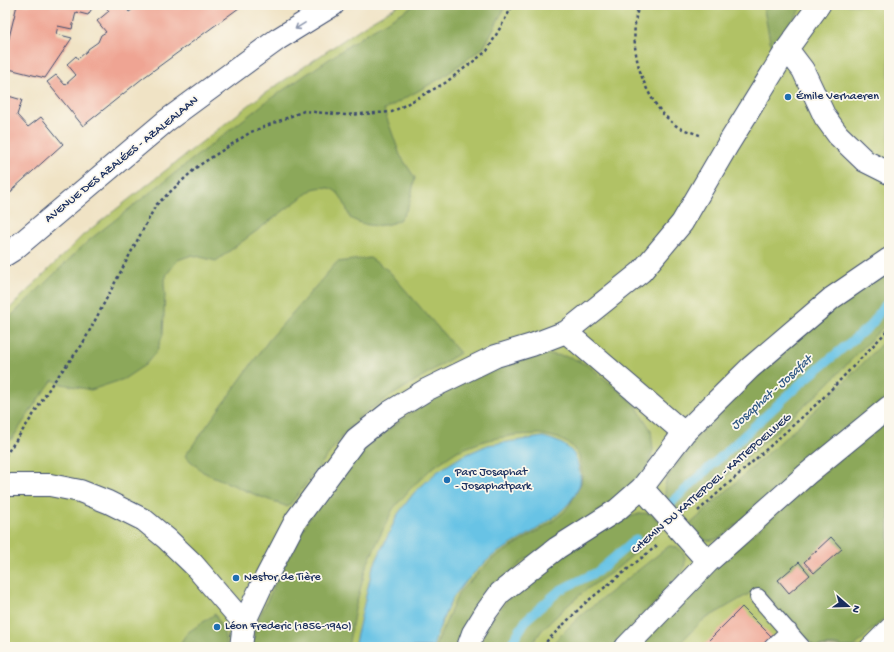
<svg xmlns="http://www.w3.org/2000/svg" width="894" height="652" font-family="'Gochi Hand',sans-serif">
<rect width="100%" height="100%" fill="#fbf7ec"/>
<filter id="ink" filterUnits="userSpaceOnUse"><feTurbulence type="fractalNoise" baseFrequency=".025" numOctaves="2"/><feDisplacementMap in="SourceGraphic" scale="8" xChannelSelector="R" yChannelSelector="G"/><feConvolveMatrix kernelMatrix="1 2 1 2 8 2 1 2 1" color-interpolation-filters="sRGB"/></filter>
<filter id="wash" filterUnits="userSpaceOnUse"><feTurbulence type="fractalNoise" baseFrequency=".012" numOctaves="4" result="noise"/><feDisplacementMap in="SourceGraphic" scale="16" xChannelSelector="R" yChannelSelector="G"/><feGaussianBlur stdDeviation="0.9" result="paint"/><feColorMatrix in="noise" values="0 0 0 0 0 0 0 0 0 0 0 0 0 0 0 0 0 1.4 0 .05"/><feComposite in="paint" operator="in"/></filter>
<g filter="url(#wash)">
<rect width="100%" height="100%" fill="#f0e3c5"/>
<!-- green -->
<path fill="#b1c265" stroke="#667862" d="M399,5H889V647H5V313L82,236L258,98L370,22Z"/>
<!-- forest -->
<path fill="#8ca85a" stroke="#546c5c" d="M415,5H506L484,47L443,77L384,110L400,155L415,178C412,191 409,217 395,222C391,224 387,224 383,225C370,227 361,224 350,218C343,199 338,182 313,189L216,261L192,255L178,260L167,274L164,283L165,294L163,334L157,351L145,365L124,379L91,390L62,384L53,380L39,398L12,439L5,441V322L88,241L267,101L372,30Z
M763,5H803L774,49L770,41Z
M370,258L389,271L460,353L362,414L341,438L288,507L256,495L203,472L185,456L269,340L337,262Z
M889,268V321L820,392L678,519L670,507L665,495V485L667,478L676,466L707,425L759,372L827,312Z
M889,336V395L723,536C706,545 699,539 686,528C754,465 826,404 889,336Z
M549,354L570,357L589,366L634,403L651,430L653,450L647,468L622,493L594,515L523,561L486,595L458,647H435L459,592L492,559L549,524L564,512L570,504L581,483L582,475L579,456L571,445L558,438L540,434L515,435L487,440L457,451L432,468L410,489L393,509L380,536L366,567L355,609L348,647H251L258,620L291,550L313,512L344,470L371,443L416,409L460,383L508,363Z
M889,417V613L854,647H842L839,645L815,647L759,588L702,621L676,647H636L708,573Z
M641,513L651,514L666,527L614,571L587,589L566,607L542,630L530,647H477L492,619L518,588L594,534L622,520Z
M669,546C687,547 688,561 681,575L625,634L615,647H549L580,616Z
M215,614L224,633L227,647H178L187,633Z"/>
<!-- water -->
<path fill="#67c3e5" stroke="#4179a2" d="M543,437C558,441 575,447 578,465C579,470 581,477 580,483C573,511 532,532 509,546C502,550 494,554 489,559C478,569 466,580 457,592C447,605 438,631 433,647H354L372,570L398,514L414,493L437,472L461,457L488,445Z"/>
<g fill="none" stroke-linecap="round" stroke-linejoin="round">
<!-- stream -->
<path stroke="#67c3e5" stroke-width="9" d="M672,502L801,383L872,324L883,307L889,302
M509,647L527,619L560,590L597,572L636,539"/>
</g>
<g id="blocks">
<!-- building -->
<path fill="#efa493" d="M17,5H94L88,15L76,12L72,29L58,26L56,34L72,38L45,78L5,68V54Z
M104,5H124L129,12L139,5H243L143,78L83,126L47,82L56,75L65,85L76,75L67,64L76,56L78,59L88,50V49L98,42L101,35L106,32L97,21L109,11Z
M5,95L22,100L17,115L28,127L41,117L63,144L13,189L12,192L7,193L5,192Z
M831,537L842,549L814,573L804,562Z
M799,562L810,575L789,593L778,580Z
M742,607L772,637L763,647H702Z"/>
</g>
</g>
<g filter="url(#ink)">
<use href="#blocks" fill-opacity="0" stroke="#3b4a6d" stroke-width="1"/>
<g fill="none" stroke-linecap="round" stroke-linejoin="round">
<!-- service casing -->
<g stroke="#3b4a6d" stroke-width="18">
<path id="service" d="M758,597L802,647
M772,647L789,631
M868,647L889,626"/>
</g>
<!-- pedestrian casing -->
<g stroke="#3b4a6d" stroke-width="24">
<path id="pedestrian" d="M787,49L803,70L825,117L838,135L865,161L889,173
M566,332L684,433
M5,485H50L80,491L108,502L144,520L167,539L193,564L244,623
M642,488L708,562
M241,647L244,623L260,589L296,520L356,439L390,412L426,390L496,356L532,345L566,332L641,272L682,223L727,146L787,49L819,5
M468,647L473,633L486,612L500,593L557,548L617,510L642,488L684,433L750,368L832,298L889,259
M626,647L708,562L807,474L889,407"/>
</g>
<!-- minor casing -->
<g stroke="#3b4a6d" stroke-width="24">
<path id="minor" d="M5,255L13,250L166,121L278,39L333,5"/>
</g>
<!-- path -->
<path stroke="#3b4a6d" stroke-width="2.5" stroke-dasharray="3 3" stroke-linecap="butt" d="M639,5C626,44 642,99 674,124C681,130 693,132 702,136
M5,456L32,417L52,384L82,345L156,205L198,166L251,132L304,111L346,115L392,112L445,83L487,51L513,5
M698,511L820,401L889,329
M543,647L547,641L584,604L659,544"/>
<!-- service -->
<use href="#service" stroke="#fff" stroke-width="16"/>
<!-- pedestrian -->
<use href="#pedestrian" stroke="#fff" stroke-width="22"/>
<!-- minor -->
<use href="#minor" stroke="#fff" stroke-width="22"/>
</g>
<!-- one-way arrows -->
<defs><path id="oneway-shaft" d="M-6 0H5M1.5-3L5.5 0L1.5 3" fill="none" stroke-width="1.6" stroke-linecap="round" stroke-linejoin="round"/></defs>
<use stroke="#8d97ae" href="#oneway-shaft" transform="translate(300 26) rotate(148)"/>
</g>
<!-- markers -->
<g fill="#1f6fb2" stroke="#fbf7ec" stroke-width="1.5">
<circle cx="788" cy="97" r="4"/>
<circle cx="447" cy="480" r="4"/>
<circle cx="236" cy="578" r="4"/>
<circle cx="217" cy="627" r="4"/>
</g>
<g text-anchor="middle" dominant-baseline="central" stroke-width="3.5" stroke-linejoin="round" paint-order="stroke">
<!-- poi labels -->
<g font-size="12" fill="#1b2f5e" stroke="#fbf7ec" text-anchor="start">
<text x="796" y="97">Émile Verhaeren</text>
<text x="455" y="473">Parc Josaphat<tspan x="455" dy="14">- Josaphatpark</tspan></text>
<text x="244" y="578">Nestor de Tière</text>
<text x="225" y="627">Léon Frederic (1856-1940)</text>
</g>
<!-- street labels -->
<g font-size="12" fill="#1b2f5e" stroke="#fbf7ec">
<text transform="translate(122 160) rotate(-39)">AVENUE DES AZALÉES - AZALEALAAN</text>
<text transform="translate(712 484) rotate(-41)">CHEMIN DU KATTEPOEL - KATTEPOELWEG</text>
</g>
<!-- water labels -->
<g font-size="13" font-style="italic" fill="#325b86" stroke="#fbf7ec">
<text transform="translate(772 393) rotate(-42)">Josaphat - Josafat</text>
</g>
</g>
<!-- margin -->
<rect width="894" height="652" fill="none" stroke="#fbf7ec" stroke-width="20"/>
<!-- north arrow -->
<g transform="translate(848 606) rotate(110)" stroke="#fbf7ec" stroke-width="3" paint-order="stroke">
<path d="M0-3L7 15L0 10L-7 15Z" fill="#1b2f5e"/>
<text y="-6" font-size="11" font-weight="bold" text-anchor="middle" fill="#1b2f5e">N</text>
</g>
</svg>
